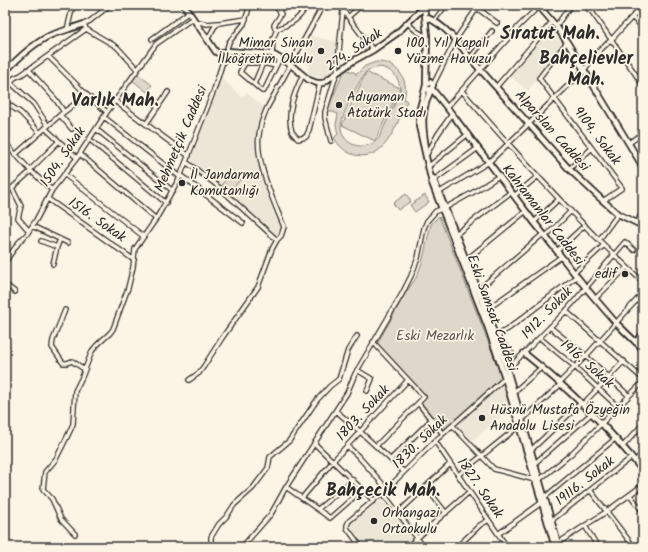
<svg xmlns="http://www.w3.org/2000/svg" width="648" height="552" font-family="Kalam,sans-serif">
<rect width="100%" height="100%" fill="#fcf5e5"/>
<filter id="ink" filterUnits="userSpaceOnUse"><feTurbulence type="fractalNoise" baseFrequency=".025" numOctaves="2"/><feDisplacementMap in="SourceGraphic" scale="8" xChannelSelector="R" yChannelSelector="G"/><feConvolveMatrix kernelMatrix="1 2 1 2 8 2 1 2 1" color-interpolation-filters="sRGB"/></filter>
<g filter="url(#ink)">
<!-- built -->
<path fill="#ece6d7" d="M550,27L562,44L528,91L510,76Z
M311,36L339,42L335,69L325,77L319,78L307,73L310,66L301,60Z
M221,78L242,97L246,92L264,107L256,138L260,168L282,230L274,242L228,199L188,168Z
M500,386L503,387L510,409L471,442L456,427Z
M384,497L412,535L411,539L401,547H365L349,525Z"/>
<!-- green -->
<path fill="#ded8ca" stroke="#84827a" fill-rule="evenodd" d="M376,62C397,61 410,80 404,99L407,101C397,122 387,162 355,155C346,153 339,146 334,138L338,134L336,125L338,114L327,110L345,69L356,73V75L365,66ZM380,67C391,69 399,76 400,88L366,72L342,125L375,141L400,88V92L379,138C366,153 340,146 341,125C342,115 357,85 363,76L368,70Z
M138,74L152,85L147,92L132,80Z
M233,172L241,179L230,191L222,184Z
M406,194L411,201L398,210L393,203Z
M425,195L429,202L415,212L410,205Z
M439,216L502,377L444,431L421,403L427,397L377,344L405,294L416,278L422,263L431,224Z
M502,338L517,355L508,362L500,340Z"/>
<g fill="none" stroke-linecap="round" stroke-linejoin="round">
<!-- street casing -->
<g stroke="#2b2b2b" stroke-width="6">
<path id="street" d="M110,5L90,21L84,24L86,29L117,47L137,69
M272,5L278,9L281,14L274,25L275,28L277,29
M339,5L373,50
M583,5L592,12L643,85
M477,8L497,23
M592,12L597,5
M348,17L362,5
M632,17L643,28
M434,21L446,5
M408,23C413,29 419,34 427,36
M196,24L199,22L207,24L218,23
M556,26L571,5
M277,29C291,24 301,19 306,5
M67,30L73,5
M152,39L189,12
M207,40L215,26L219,23L246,19
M567,42L539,78L622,188L603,201
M272,54L273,39L277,29
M48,56L87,95L107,112
M470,58L492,31
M276,66L263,63H245L240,72L262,91H264L280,58
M28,69L56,100L64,112
M303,75C294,93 286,113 292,132L298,139L306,137L309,130L320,83
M11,83L34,104L48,126
M254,84L263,63
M433,85L456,39L479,5
M497,86L552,22
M462,91C506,142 551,192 599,240C613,254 628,268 643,282
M5,92L14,78L21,75L86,29
M115,101L189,156
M5,102L21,113L40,133
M152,102L158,107
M447,107L519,26L539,6
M60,115L72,129
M104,117L180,177
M146,124L168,92
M45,128L77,158
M96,129L173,191
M89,139L166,203
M331,141L325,118V112L337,72L343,10
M5,143L31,171L52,190
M629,143L643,133
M80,154L156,219
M427,154L438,134L452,114
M15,155L60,115L87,95
M186,162L213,182L277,240
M429,166L468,134
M569,169L592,148
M30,170L59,141
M64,174L143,236
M180,175L243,223
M434,180L478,148
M438,193L489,162L508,144L584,70L598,52L611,40L643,5
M514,196L538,176
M48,199L134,260
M534,222L559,199
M636,223L643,212
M32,226L68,243
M29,231L18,218L21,206L12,188L31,171
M456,234L511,192
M545,237L571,211
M599,240L618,214
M41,241L57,247
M557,251L585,225
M466,260L526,211
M5,262L19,242L27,234L36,220L52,190L77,158L107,112L156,44L193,18
M53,264L57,247L60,239
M574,273L604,245
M5,284L15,292
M478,290L543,234
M595,299L627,267
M65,310L53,340L52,347L63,363H67L72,361L84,369
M486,310L561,257
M566,311L643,379
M550,327L586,356L629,396
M540,338L575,367L619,408
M497,340L501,333L508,329L577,276
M373,342L424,397L376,446
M635,342L643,333
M357,370L372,379L367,391
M507,370L566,311L625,242L634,250
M189,380L199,373L204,366L222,338L258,287L272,249L277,240L281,236L284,227C274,202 255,161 259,135C260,125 263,117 267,108L323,5
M559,383L586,356L643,293
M514,392L542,367
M418,403L443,434
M583,404L624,361
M336,411L355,427L404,472
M522,420L561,384
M453,426L494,469L535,480
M435,441L507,547
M314,443L374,501
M347,446L358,456L387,489
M623,446L643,424
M531,450L581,403
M391,459L432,419
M635,461L643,453
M535,463L592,413
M458,475L519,426
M539,480L571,454L643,382
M286,487L330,518L363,489
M426,487L446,513
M590,490L634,547
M383,493L424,547
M630,495L643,512
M545,497L616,438
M302,498L333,461L408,380
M318,509L353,480
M398,513L450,464
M551,521L632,457
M585,526L598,547
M75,534L61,519L52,499L43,489L45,472L56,459L69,433L73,424L75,391L82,377L92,351L97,345L110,333L113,329L128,288L133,267L135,249L156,219L180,177L214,90L229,42L244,24L250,5
M498,534L541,503
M558,543L606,512L643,485
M209,547L211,544V537L219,524L227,516L234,505L253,488L268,468L270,457L289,441L317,400L330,386L339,379L348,350L357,336
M242,547L271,514L286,487L347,393L355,374L402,294L411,276L418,258L424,228L427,221L436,211L445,208L472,193L499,176
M361,547L347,528V525L349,521L387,489L435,441L505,378V376
M407,547L469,492
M457,547L480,525L489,520"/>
</g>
<!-- secondary casing -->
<g stroke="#2b2b2b" stroke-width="8">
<path id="secondary" d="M184,5L216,52L220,54L227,51L272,54L291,65L309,80L317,83H323L353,61L373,50L396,34L424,7
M424,5L427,36L426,83
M538,5L556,26L567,42L643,167
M426,17C445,25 458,42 470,58L569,169L600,198L618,214L643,226
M5,72C18,58 34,43 51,35C62,31 73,28 84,24
M426,87L427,89L431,90L433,85L430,82L426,85L420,108L419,126L432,183L488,328L505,378L555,547
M432,89L452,114L534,222L586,288L616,323L643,349
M426,148C422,125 421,111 431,90
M433,178L483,302L507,369L559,547
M524,353C568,388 608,427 643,471"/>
</g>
<!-- street -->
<use href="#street" stroke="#fcf5e5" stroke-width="3.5"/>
<!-- secondary -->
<use href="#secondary" stroke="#fcf5e5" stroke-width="4.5"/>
</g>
</g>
<!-- markers -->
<g fill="#2b2b2b" stroke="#fcf5e5" stroke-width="1.5">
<circle cx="321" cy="51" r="4"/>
<circle cx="398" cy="51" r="4"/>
<circle cx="339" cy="105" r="4"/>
<circle cx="182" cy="183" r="4"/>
<circle cx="625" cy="274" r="4"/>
<circle cx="482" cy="418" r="4"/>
<circle cx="374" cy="521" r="4"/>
</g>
<g text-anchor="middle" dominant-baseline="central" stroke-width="3.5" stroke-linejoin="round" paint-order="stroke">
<!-- poi labels -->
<g font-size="14" fill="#2b2b2b" stroke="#fcf5e5" text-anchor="start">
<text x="313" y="43" text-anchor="end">Mimar Sinan<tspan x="313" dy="16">İlköğretim Okulu</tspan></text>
<text x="406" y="43">100. Yıl Kapalı<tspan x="406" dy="16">Yüzme Havuzu</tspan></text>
<text x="347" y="97">Adıyaman<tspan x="347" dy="16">Atatürk Stadı</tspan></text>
<text x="190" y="175">İl Jandarma<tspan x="190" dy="16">Komutanlığı</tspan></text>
<text x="617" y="274" text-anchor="end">edif</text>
<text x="490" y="410">Hüsnü Mustafa Özyeğin<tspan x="490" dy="16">Anadolu Lisesi</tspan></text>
<text x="382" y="513">Orhangazi<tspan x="382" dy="16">Ortaokulu</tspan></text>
</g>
<!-- street labels -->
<g font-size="14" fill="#2b2b2b" stroke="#fcf5e5">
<text transform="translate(354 50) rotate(-34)">274. Sokak</text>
<text transform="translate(552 131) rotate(48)">Alparslan Caddesi</text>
<text transform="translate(597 136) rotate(53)">9104. Sokak</text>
<text transform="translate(181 139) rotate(-67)">Mehmetçik Caddesi</text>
<text transform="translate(63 157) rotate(-56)">1504. Sokak</text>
<text transform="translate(543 215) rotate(52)">Kahramanlar Caddesi</text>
<text transform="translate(97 220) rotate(35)">1516. Sokak</text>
<text transform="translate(492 313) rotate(70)">Eski Samsat Caddesi</text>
<text transform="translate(547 313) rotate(-46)">1912. Sokak</text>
<text transform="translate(587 364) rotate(41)">1916. Sokak</text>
<text transform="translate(363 413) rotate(-47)">1803. Sokak</text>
<text transform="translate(420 442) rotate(-44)">1830. Sokak</text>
<text transform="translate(585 481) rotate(-38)">19116. Sokak</text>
<text transform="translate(480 488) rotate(55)">1827. Sokak</text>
</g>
<!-- park labels -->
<g font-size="14" fill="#585653" stroke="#fcf5e5">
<text x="435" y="336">Eski Mezarlık</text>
</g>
<!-- district labels -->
<g font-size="18" font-weight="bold" fill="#2b2b2b" stroke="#fcf5e5">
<text x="550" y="34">Sıratut Mah.</text>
<text x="586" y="59">Bahçelievler<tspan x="586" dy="21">Mah.</tspan></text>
<text x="115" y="101">Varlık Mah.</text>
<text x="383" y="491">Bahçecik Mah.</text>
</g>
</g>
<!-- margin -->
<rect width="648" height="552" fill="none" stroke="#fcf5e5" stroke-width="20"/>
<rect x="10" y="10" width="628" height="532" fill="none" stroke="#2b2b2b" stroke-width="1.5" filter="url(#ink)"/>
</svg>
